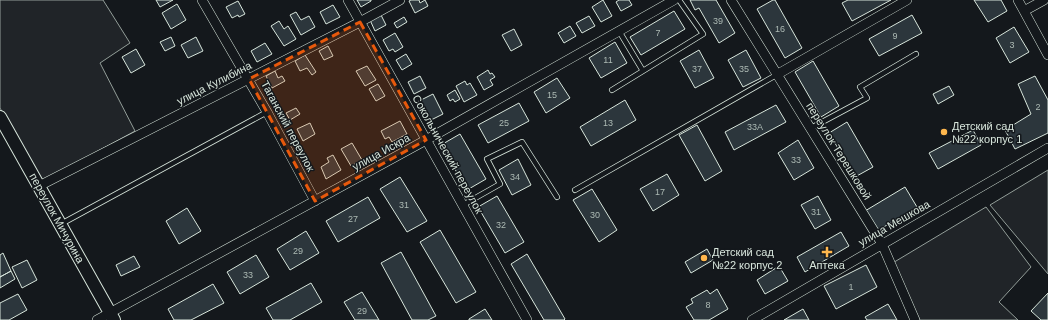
<svg xmlns="http://www.w3.org/2000/svg" width="1048" height="320" font-family="Helvetica,sans-serif">
<rect width="100%" height="100%" fill="#14181c"/>
<!-- green -->
<path fill="#202428" stroke="#939e99" d="M0,0H103L130,43L100,63L135,131L41,182L0,108Z
M1048,170V274L990,205Z
M986,207L1031,267L999,302L1018,320H920L891,264Z"/>
<!-- building -->
<path fill="#2c363c" stroke="#d8e6dc" d="M156,0H173L160,7Z
M357,0H371V1L361,7Z
M411,0H419L420,3L425,0L428,6L415,13L409,1Z
M603,0L612,16L601,22L592,7Z
M619,0H629L632,5L621,11L616,2Z
M690,0H716L735,33L719,43L699,8L695,10Z
M773,0H775L802,48L785,58L757,9Z
M848,0H891L852,21L842,3Z
M974,0H1001L1007,11L988,22Z
M238,1L245,14L239,17L238,15L232,18L226,7Z
M177,4L186,20L171,29L162,13Z
M333,5L340,17L326,24L320,12Z
M674,11L685,29L641,55L630,37Z
M296,12L301,20L309,16L315,27L301,35L290,15Z
M381,15L386,25L375,31L370,20Z
M912,15L922,33L879,56L869,39Z
M589,16L595,26L582,33L576,23Z
M404,17L407,22L397,28L394,23Z
M279,21L284,29L288,26L296,39L284,46L271,26Z
M570,26L576,36L564,43L558,33Z
M1014,27L1029,52L1010,63L996,38Z
M514,29L522,45L511,51L502,35Z
M395,33L403,47L395,52L393,49L389,51L383,40Z
M171,37L175,46L165,51L160,42Z
M196,37L203,51L188,58L181,45Z
M615,42L627,63L601,78L589,58Z
M265,43L272,54L257,62L251,51Z
M328,46L333,56L324,60L319,51Z
M136,49L145,65L131,73L122,57Z
M699,50L714,78L695,88L680,61Z
M746,50L761,78L743,87L728,60Z
M406,54L412,64L402,70L396,60Z
M305,55L316,72L312,75L307,68L300,71L295,61Z
M813,61L839,106L821,117L795,72Z
M367,66L376,80L365,86L356,71Z
M488,70L490,74L492,73L495,77L490,80L493,85L484,90L477,77Z
M275,71L278,78L282,76L285,81L272,88L266,76Z
M420,76L426,88L414,94L408,82Z
M1035,76L1048,100V133L1015,149L1005,130L1031,114L1018,84Z
M557,78L570,98L546,113L534,92Z
M465,81L467,85L470,83L477,95L464,102L456,86Z
M378,84L385,96L376,101L369,89Z
M949,86L954,95L938,104L933,94Z
M455,90L460,99L455,102L453,99L450,101L447,95Z
M433,94L443,114L427,122L417,102Z
M625,100L636,120L591,146L580,127Z
M519,103L529,121L488,143L478,125Z
M776,105L786,122L734,150L725,132Z
M296,108L300,114L290,120L286,113Z
M400,121L407,134L392,142L389,137L385,139L381,131Z
M847,122L873,167L855,177L829,133Z
M310,123L315,134L303,141L297,129Z
M697,125L722,171L705,181L679,135Z
M973,130L981,145L938,169L929,153Z
M460,134L486,179L467,190L441,145Z
M798,140L814,168L794,180L778,153Z
M352,143L362,160L351,166L341,149Z
M333,155L341,170L326,179L321,167L329,162L327,158Z
M518,159L531,185L512,195L499,170Z
M667,174L679,195L653,211L640,189Z
M400,177L427,221L407,232L380,189Z
M905,187L917,207L877,231L865,211Z
M592,189L617,230L599,242L573,200Z
M497,196L524,242L505,253L478,207Z
M818,196L831,220L815,229L801,205Z
M368,197L380,218L338,242L326,221Z
M187,208L201,231L179,244L166,221Z
M440,230L476,292L456,303L420,242Z
M306,231L319,253L290,270L277,249Z
M841,232L849,246L805,272L797,257Z
M707,249L713,260L691,273L685,262Z
M401,252L436,316L428,320H412L381,263Z
M3,253L11,271L0,277V255Z
M527,254L565,319L564,320H544L511,264Z
M256,255L269,277L240,294L227,272Z
M134,256L140,267L121,276L116,265Z
M27,260L37,280L22,288L12,267Z
M866,265L877,287L836,309L824,286Z
M779,266L788,281L765,294L757,280Z
M11,271L15,279L0,288V277Z
M311,283L322,302L290,320H273L266,308Z
M213,284L224,303L191,320H174L168,309Z
M717,289L728,309L709,320H694L686,307L693,303L691,299L707,290L710,294Z
M362,292L379,320H355L344,302Z
M1048,293V320H1041L1031,311Z
M18,294L27,310L9,320H0V303Z
M888,304L897,320H867L865,317Z
M485,309L492,320H469V319Z
M803,309L809,320H784Z"/>
<g fill="none" stroke-linecap="round" stroke-linejoin="round">
<!-- lane casing -->
<g stroke="#d8e6dc" stroke-width="6">
<path id="lane" d="M619,31L643,71
M612,90L703,34L679,0
M811,128L867,98L860,87L916,54
M575,190L778,74
M463,205L500,184L487,159L522,142L557,197
M61,224L267,112"/>
</g>
<!-- street casing -->
<g stroke="#d8e6dc" stroke-width="10">
<path id="street" d="M202,0L267,112L315,201
M348,0L527,320
M731,0L882,244L915,320
M1018,0L1048,55
M1024,11L1044,0
M778,74L907,0
M39,186L360,22L400,0
M97,320L426,140L674,0
M752,320L1048,148"/>
</g>
<!-- secondary casing -->
<g stroke="#d8e6dc" stroke-width="14">
<path id="secondary" d="M0,117L114,320"/>
</g>
<!-- lane -->
<use href="#lane" stroke="#14181c" stroke-width="4.5"/>
<!-- street -->
<use href="#street" stroke="#14181c" stroke-width="9"/>
<!-- secondary -->
<use href="#secondary" stroke="#14181c" stroke-width="12"/>
</g>
<!-- marked area -->
<path fill="#e8590c" fill-opacity="0.2" stroke="#e8590c" stroke-width="3" stroke-dasharray="8 5" stroke-linejoin="round" d="M360,22L426,140L315,201L249,79Z"/>
<!-- markers -->
<g fill="#ffb74d" stroke="#14181c" stroke-width="1.5">
<circle cx="944" cy="132" r="4"/>
<path d="M825 246h4v4h4v4h-4v4h-4v-4h-4v-4h4z"/>
<circle cx="704" cy="258" r="4"/>
</g>
<g text-anchor="middle" dominant-baseline="central" stroke-width="3" stroke-linejoin="round" paint-order="stroke">
<!-- number labels -->
<g font-size="9" fill="#adbab4">
<text x="718" y="21">39</text>
<text x="780" y="29">16</text>
<text x="658" y="33">7</text>
<text x="895" y="36">9</text>
<text x="1012" y="45">3</text>
<text x="608" y="60">11</text>
<text x="697" y="69">37</text>
<text x="744" y="69">35</text>
<text x="552" y="95">15</text>
<text x="1038" y="107">2</text>
<text x="504" y="123">25</text>
<text x="608" y="123">13</text>
<text x="755" y="127">33А</text>
<text x="796" y="160">33</text>
<text x="515" y="177">34</text>
<text x="660" y="192">17</text>
<text x="404" y="205">31</text>
<text x="816" y="212">31</text>
<text x="595" y="215">30</text>
<text x="353" y="219">27</text>
<text x="501" y="225">32</text>
<text x="298" y="251">29</text>
<text x="248" y="275">33</text>
<text x="851" y="287">1</text>
<text x="708" y="305">8</text>
<text x="362" y="311">29</text>
</g>
<!-- street labels -->
<g font-size="11" fill="#d8e6dc" stroke="#14181c">
<text transform="translate(214 83) rotate(-27)">улица Кулибина</text>
<text transform="translate(288 126) rotate(62)">Таганский переулок</text>
<text transform="translate(839 151) rotate(58)">переулок Терешковой</text>
<text transform="translate(381 152) rotate(-29)">улица Искра</text>
<text transform="translate(448 154) rotate(61)">Сокольнический переулок</text>
<text transform="translate(57 218) rotate(61)">переулок Мичурина</text>
<text transform="translate(894 223) rotate(-30)">улица Мешкова</text>
</g>
<!-- poi labels -->
<g font-size="11" fill="#d8e6dc" stroke="#14181c" text-anchor="start">
<text x="952" y="126">Детский сад<tspan x="952" dy="13">№22 корпус 1</tspan></text>
<text x="712" y="252">Детский сад<tspan x="712" dy="13">№22 корпус 2</tspan></text>
<text x="827" y="265" text-anchor="middle">Аптека</text>
</g>
</g>
</svg>
